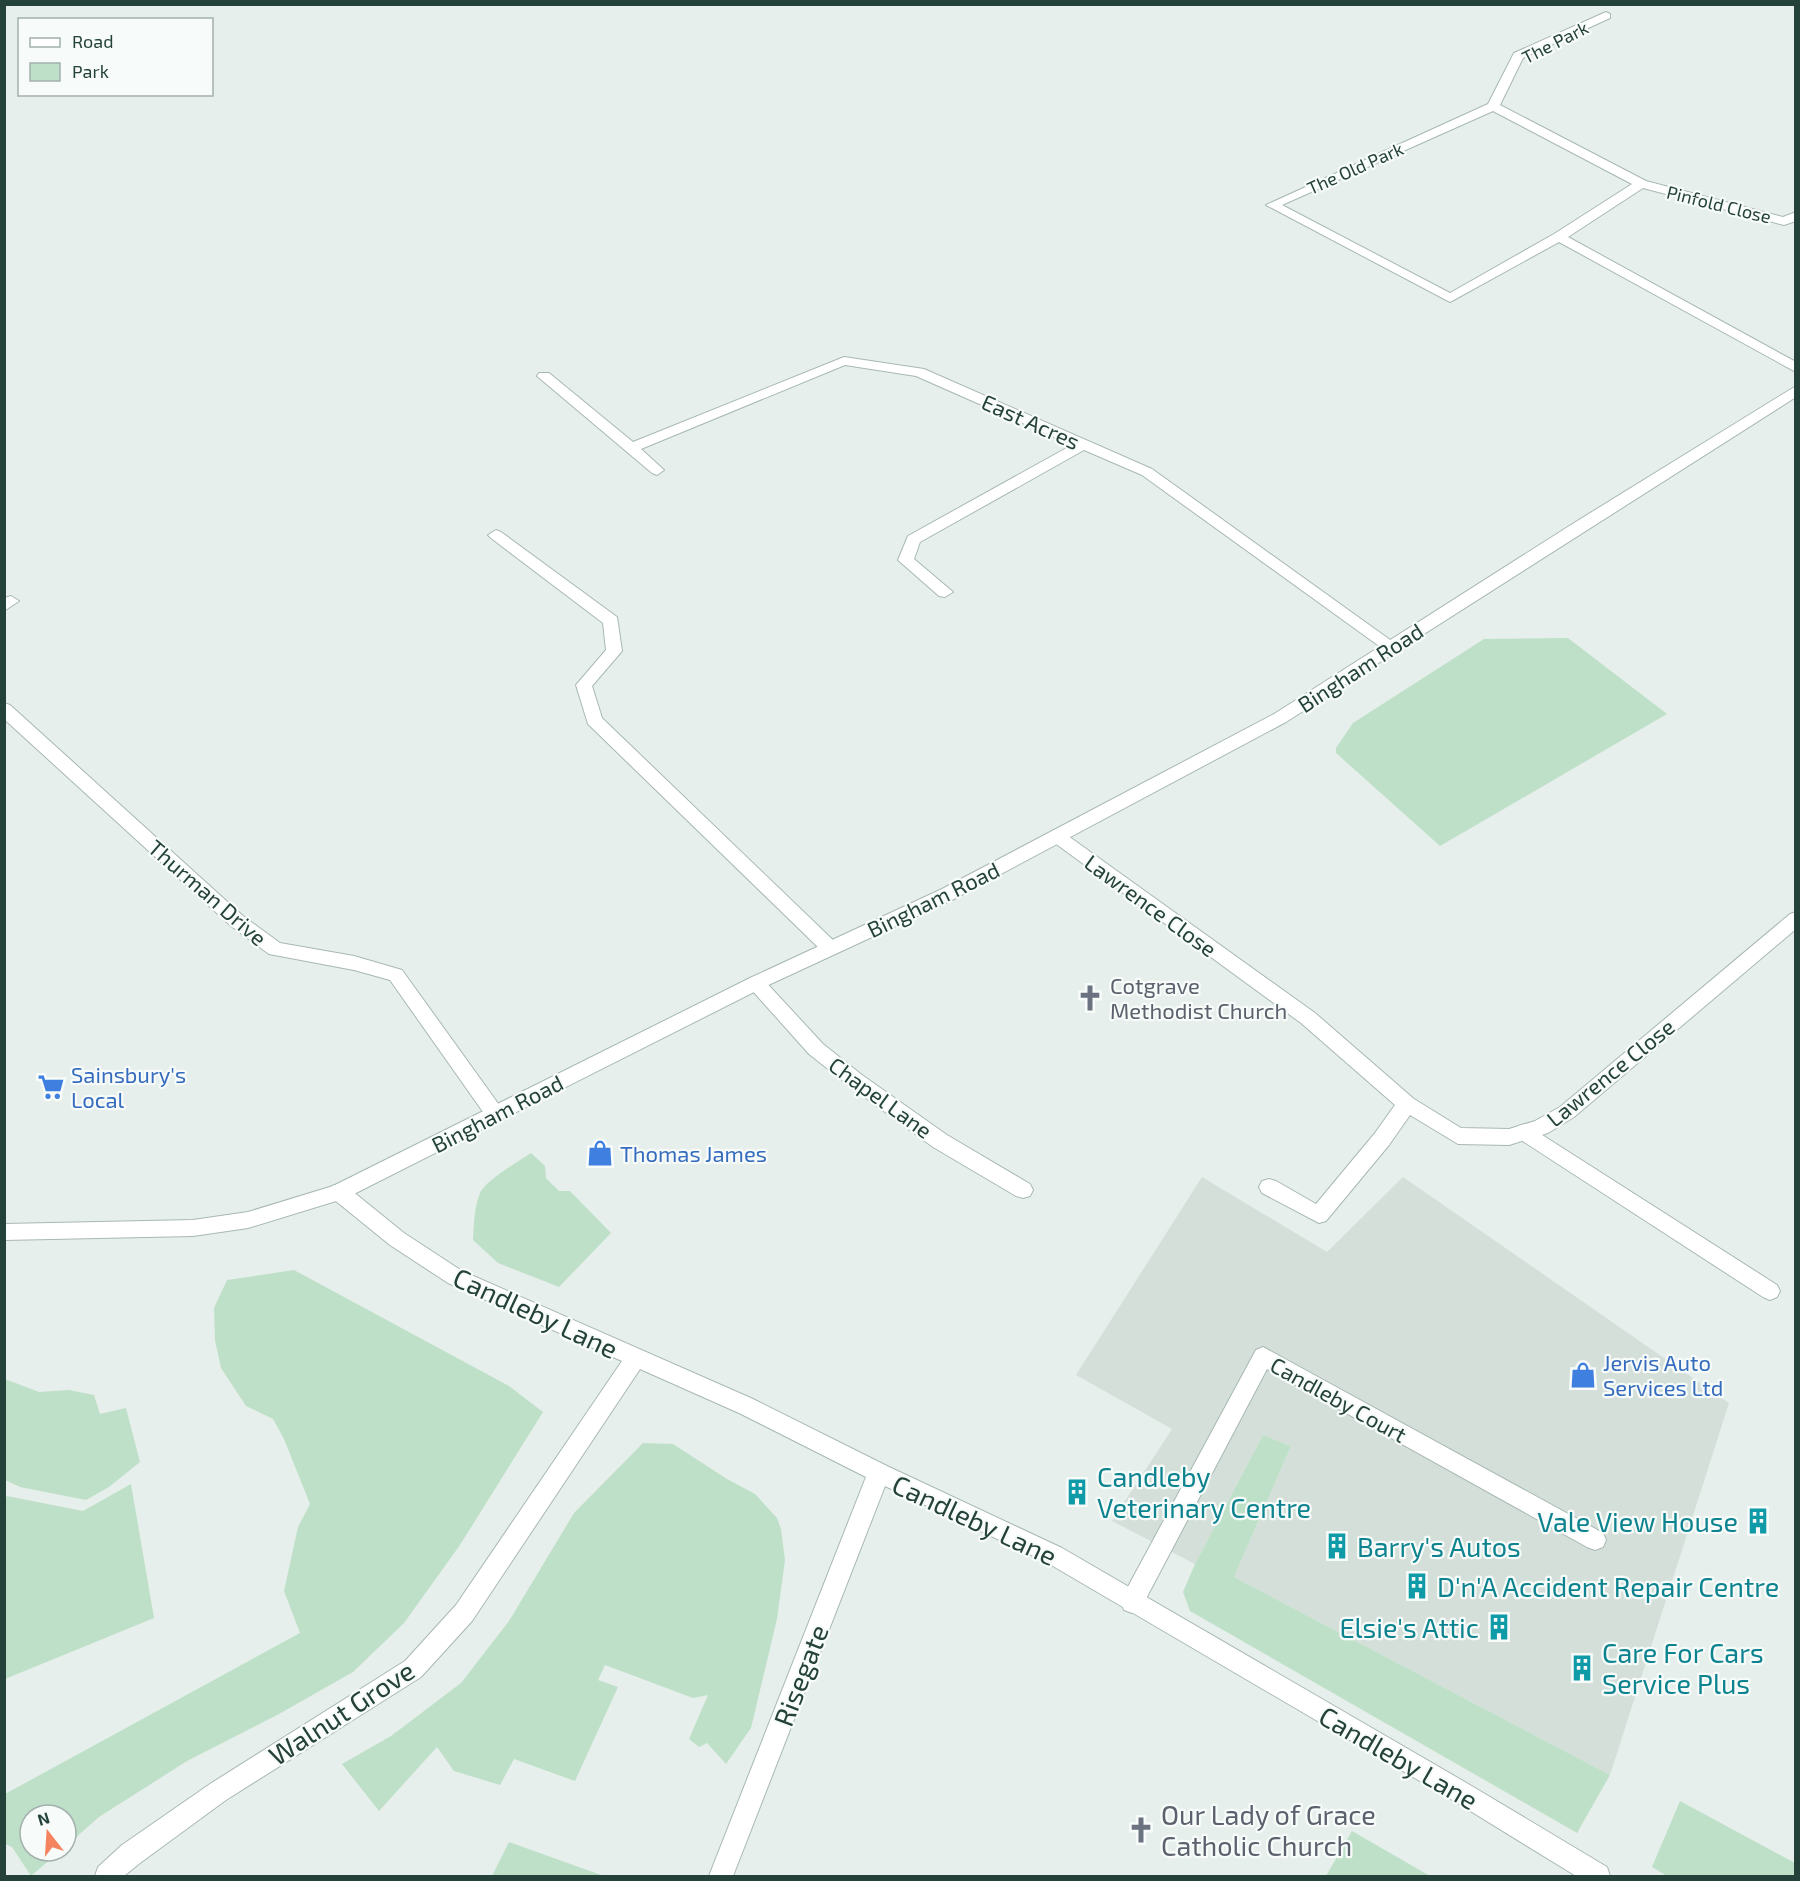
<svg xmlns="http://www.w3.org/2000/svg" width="1800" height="1881" font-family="'Exo 2',sans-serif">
<rect width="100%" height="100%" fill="#e6efeb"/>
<!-- built -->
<path fill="#d4dfda" d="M1202,1177L1327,1252L1403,1177L1729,1403L1610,1775L1234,1577L1291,1446L1263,1435L1195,1564L1112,1521L1172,1429L1076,1375Z"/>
<!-- green -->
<path fill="#bfe0c8" d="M1568,638L1667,714L1440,846L1336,753V748L1353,723L1484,639Z
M531,1153L545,1166L546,1178L559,1191H570L611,1233L559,1287L498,1263L473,1240C474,1224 474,1208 480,1193C485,1181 519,1161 531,1153Z
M294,1270L509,1386L543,1412L460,1545L404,1623L353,1672L279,1714L187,1761L99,1817L66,1846V1815H30V1851H60L31,1876L12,1847L5,1844V1794L300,1633L284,1591L298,1527L310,1504L284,1439L273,1419L246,1406L221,1368L215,1340L214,1308L227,1280Z
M5,1379L39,1392L69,1390L94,1395L100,1414L126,1408L140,1462L109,1487L86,1500L20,1487L5,1480Z
M1263,1435L1291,1446L1234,1577L1610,1775L1577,1833L1190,1611L1183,1592L1195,1564Z
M643,1443L673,1444L727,1479L755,1494L777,1518L781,1529L785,1560L777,1619L751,1728L726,1764L707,1743L699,1747L689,1739L708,1695L693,1698L605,1665L598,1680L618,1687L575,1781L514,1759L500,1785L454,1771L437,1747L379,1811L342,1764L391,1736L461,1683L509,1621L574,1513Z
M131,1484L154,1618L5,1679L4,1500L7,1496L83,1511Z
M1680,1801L1795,1863V1876H1667L1652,1867Z
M1352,1831L1430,1876H1326Z
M509,1842L604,1876H492Z"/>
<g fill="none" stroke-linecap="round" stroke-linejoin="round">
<!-- service casing -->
<g stroke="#a8b8b2" stroke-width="2">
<path id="service" d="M496,530L501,532L617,617L622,651L592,686L602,718L836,943L839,948L836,953L830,955L824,953L588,724L576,685L606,650L603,623L491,538L488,535Z
M756,976L762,978L823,1044L862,1075L947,1135L1030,1184L1033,1190L1030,1196L1023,1198L1016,1196L933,1147L848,1085L809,1054L750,988L747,983L750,978Z
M1525,1124L1777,1285L1780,1291L1777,1297L1770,1300L1763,1297L1518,1138L1515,1132L1518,1126Z
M1263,1347L1603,1533L1606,1540L1603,1547L1595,1550L1587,1547L1267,1369L1140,1610L1132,1613L1124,1610L1121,1602L1124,1594L1256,1350Z"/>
</g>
<!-- minor casing -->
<g stroke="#a8b8b2" stroke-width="2">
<path id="minor" d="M1606,12L1610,14V18L1523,58L1500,105L1646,181L1783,217L1796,212V221L1784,225L1643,188L1568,237L1796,362V372L1559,242L1450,302L1266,205L1488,104L1514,53ZM1493,111L1632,184L1554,234L1450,293L1282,205Z
M844,357L924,369L1152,469L1400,647L1398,651H1386L1142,475L1084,450L920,542L914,559L953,592L945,597L939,596L898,560L908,536L1072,445L916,376L845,365L641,449L664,470L657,475L652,473L537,376L539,373H549L633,442Z
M11,596L19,601L4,611V598Z
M4,703L10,705L243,916L280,943L354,956L402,970L502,1109L505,1114L502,1119L495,1122L488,1119L390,980L354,970L269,954L231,926L4,719Z
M1058,831L1064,833L1315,1013L1414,1099L1461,1128L1509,1129L1535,1121L1560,1107L1790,914L1796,912V929L1574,1117L1548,1133L1509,1145L1458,1144L1410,1115L1389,1145L1326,1221L1319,1223L1262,1193L1259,1187L1262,1181L1269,1179L1276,1181L1316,1204L1375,1133L1395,1105L1301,1023L1052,841L1049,837L1052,833Z
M339,1184L346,1186L404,1233L462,1271L753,1399L887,1466L1062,1548L1470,1785L1607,1867L1610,1876H1576L1454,1801L1046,1562L885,1486L733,1876H709L866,1477L739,1413L640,1369L472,1621L421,1677L226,1800L140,1863L124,1876H95L98,1867L122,1845L210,1784L405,1661L456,1605L622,1361L448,1283L390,1245L332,1198L329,1192L332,1186Z"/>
</g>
<!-- tertiary casing -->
<g stroke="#a8b8b2" stroke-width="2">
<path id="tertiary" d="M1796,386V397L1286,722L954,899L762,988L346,1198L248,1228L193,1236L4,1240V1224L193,1220L248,1212L333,1186L750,978L942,889L1274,714L1574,523Z"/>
</g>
<!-- service -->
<use href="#service" fill="#fff" fill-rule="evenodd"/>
<!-- minor -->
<use href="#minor" fill="#fff" fill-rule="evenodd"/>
<!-- tertiary -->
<use href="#tertiary" fill="#fff" fill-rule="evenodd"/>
</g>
<!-- icons -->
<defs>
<g id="church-bare" transform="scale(2.07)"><path d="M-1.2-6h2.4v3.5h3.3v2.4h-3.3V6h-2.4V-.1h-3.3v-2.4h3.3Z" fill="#6b7280" stroke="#f7fbf9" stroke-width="2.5" paint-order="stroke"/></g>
<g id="supermarket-bare" transform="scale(2.07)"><path d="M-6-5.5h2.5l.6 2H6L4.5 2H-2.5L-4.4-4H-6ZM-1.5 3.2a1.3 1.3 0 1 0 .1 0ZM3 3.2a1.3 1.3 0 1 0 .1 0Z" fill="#3f7fe0" stroke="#f7fbf9" stroke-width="2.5" paint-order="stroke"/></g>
<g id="shop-bare" transform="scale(2.07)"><path d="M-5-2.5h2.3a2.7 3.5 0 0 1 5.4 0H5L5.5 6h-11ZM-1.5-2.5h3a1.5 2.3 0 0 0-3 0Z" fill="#3f7fe0" stroke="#f7fbf9" stroke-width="2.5" paint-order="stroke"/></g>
<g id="building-bare" transform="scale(2.07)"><path d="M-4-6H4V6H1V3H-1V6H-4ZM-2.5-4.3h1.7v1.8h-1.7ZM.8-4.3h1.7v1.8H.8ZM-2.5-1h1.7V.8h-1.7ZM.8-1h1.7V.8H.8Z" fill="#0f9aa8" stroke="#f7fbf9" stroke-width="2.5" paint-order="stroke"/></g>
</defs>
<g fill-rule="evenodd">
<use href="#church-bare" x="1090" y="998"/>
<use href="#supermarket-bare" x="51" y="1087"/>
<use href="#shop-bare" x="600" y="1153"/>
<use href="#shop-bare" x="1583" y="1375"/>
<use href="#building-bare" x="1077" y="1492"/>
<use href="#building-bare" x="1758" y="1521"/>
<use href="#building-bare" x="1337" y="1546"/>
<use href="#building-bare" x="1417" y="1586"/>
<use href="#building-bare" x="1499" y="1627"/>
<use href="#building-bare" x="1582" y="1668"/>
<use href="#church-bare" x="1141" y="1830"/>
</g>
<g text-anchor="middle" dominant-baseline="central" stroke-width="4.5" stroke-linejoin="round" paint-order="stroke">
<!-- far-street labels -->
<g font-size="18" fill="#24423a" stroke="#f7fbf9">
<text transform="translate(1555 42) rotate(-27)">The Park</text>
<text transform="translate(1355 168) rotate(-24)">The Old Park</text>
<text transform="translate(1719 204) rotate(14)">Pinfold Close</text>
</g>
<!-- street labels -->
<g font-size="22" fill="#24423a" stroke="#f7fbf9">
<text transform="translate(1031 421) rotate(24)">East Acres</text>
<text transform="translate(1360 667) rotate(-33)">Bingham Road</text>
<text transform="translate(208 892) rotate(41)">Thurman Drive</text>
<text transform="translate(933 899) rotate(-26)">Bingham Road</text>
<text transform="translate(1151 905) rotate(36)">Lawrence Close</text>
<text transform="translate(1610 1072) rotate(-39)">Lawrence Close</text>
<text transform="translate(881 1097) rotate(36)">Chapel Lane</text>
<text transform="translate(497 1113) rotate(-27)">Bingham Road</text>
<text transform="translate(1339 1399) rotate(29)">Candleby Court</text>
</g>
<!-- worship labels -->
<g font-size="22" fill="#5b616d" stroke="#f7fbf9" text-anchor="start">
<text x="1110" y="985">Cotgrave<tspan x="1110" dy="25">Methodist Church</tspan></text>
</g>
<!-- shop labels -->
<g font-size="22" fill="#366cbe" stroke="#f7fbf9" text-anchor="start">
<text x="71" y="1074">Sainsbury's<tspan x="71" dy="25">Local</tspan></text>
<text x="620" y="1153">Thomas James</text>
<text x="1603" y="1362">Jervis Auto<tspan x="1603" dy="25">Services Ltd</tspan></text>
</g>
<!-- near-street labels -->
<g font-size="27" fill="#24423a" stroke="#f7fbf9">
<text transform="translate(536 1312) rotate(25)">Candleby Lane</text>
<text transform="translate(975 1519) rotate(25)">Candleby Lane</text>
<text transform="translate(800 1675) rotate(-69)">Risegate</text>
<text transform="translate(341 1712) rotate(-33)">Walnut Grove</text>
<text transform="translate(1399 1757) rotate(30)">Candleby Lane</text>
</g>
<!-- near-culture labels -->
<g font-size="27" fill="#0d838f" stroke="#f7fbf9" text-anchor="start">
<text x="1097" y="1476">Candleby<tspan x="1097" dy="31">Veterinary Centre</tspan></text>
<text x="1738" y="1521" text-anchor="end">Vale View House</text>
<text x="1357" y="1546">Barry's Autos</text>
<text x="1437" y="1586">D'n'A Accident Repair Centre</text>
<text x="1479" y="1627" text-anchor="end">Elsie's Attic</text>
<text x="1602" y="1652">Care For Cars<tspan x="1602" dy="31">Service Plus</tspan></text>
</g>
<!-- near-worship labels -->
<g font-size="27" fill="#5b616d" stroke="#f7fbf9" text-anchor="start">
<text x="1161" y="1814">Our Lady of Grace<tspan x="1161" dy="31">Catholic Church</tspan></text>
</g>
</g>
<!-- border -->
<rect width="1800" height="1881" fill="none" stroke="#24423a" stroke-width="12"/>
<!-- legend -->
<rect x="18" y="18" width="195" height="78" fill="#f7fbf9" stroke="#a3b1ad" stroke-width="1.5"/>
<rect x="30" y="38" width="30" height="9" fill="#ffffff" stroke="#a3b1ad" stroke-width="1.5"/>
<text x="72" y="48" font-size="18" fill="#24423a">Road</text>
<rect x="30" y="63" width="30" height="18" fill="#bfe0c8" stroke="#a3b1ad" stroke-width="1.5"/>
<text x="72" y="78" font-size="18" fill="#24423a">Park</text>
<!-- north arrow -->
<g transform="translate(48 1833) rotate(343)"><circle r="28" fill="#f7fbf9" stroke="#a3b1ad" stroke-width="1.5"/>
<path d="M0-4.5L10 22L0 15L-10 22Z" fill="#f4845f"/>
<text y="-9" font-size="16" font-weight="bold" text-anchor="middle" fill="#24423a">N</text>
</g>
</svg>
